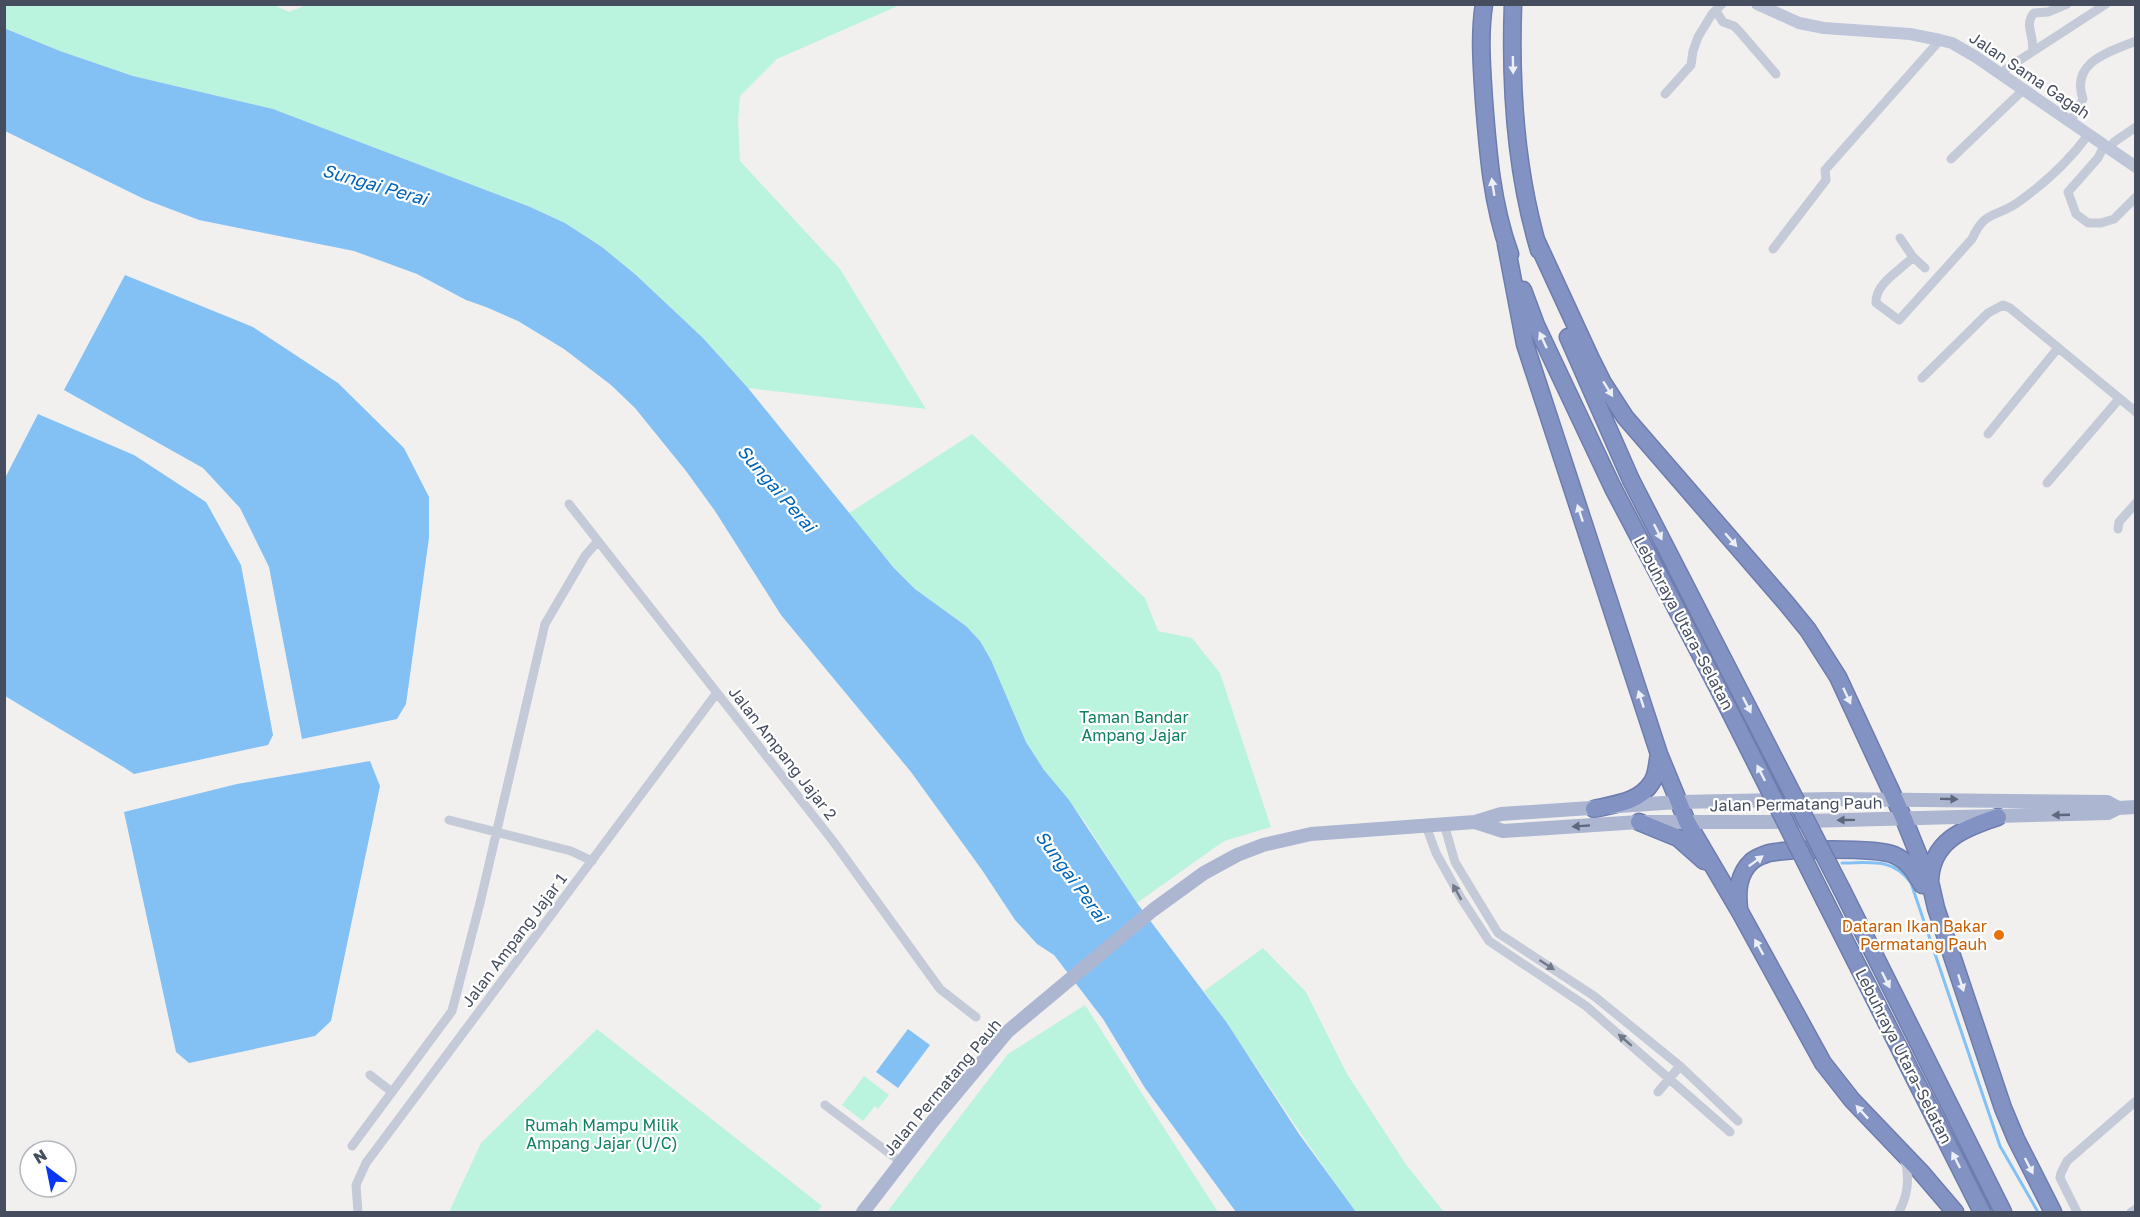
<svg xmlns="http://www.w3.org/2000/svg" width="2140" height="1217" font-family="'Golos Text',sans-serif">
<rect width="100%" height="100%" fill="#f2f0ef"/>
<!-- green -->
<path fill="#baf3de" d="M272,4L289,12L309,4L900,5L777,59L740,96L738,120L740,161L840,269L926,409L748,388L703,338L636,275L602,247L565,223L528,206L273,109L133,76L60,51L5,28L4,5Z
M972,434L1145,598L1158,631L1192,638L1220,673L1271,827L1224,841L1137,903L1085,822L1044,770L1026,742L991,660L980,641L966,626L915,589L878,551L849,513Z
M1263,948L1306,992L1347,1074L1407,1166L1444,1212H1356C1303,1140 1256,1064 1204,991Z
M1085,1005L1218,1212H887L1008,1054Z
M597,1029L822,1206L817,1212H449L481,1143Z
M864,1076L889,1095L878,1109L875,1106L863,1121L842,1105Z"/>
<!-- water -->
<path fill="#83c1f4" d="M4,28L60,51L133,76L273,109L528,206L565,223L602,247L636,275L703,338L748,388L893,567L915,589L966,626L980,641L991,660L1026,742L1044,770L1069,800L1137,903L1227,1023L1299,1134L1356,1212H1236L1145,1088L1103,1019L1054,955L1037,944L1015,920L982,870L911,772L781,615L715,511L686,471L635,408L611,385L564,349L518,321L486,307L466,300L417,274L354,251L199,220L144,199L5,131Z
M125,275L253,327L338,383L404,448L429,497V538L406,704L397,719L302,739L269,567L240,508L203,468L64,390Z
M38,414L134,455L206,502L241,565L273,735L268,745L134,774L125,768L5,696V478Z
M370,761L380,786L331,1021L315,1036L189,1063L176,1052L124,812L237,784Z
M908,1029L930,1045L898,1088L876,1072Z"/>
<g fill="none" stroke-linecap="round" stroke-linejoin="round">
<!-- stream -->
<path stroke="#83c1f4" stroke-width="3" d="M1842,863C1869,863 1893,857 1911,883L2000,1146L2038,1212"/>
<!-- highway casing -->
<g stroke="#6e7dae" stroke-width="19">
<path id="highway" d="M1484,4C1479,36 1482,69 1484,101C1488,153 1492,205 1510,254
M1513,4C1510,87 1515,170 1539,250
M1537,242L1591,359L1603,383L1625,417L1786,603L1808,630L1838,677L1904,819L1931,886L1936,908L2003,1108L2016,1139L2053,1212
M1506,244L1525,344L1659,754L1687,822L1740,912L1823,1063L1852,1100L1920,1171L1955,1212
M1523,290L1536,325L1613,488
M1568,337L1631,480
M1594,809C1615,804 1640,802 1652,782C1657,775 1657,763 1659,754
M1639,822L1678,838L1704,861
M1930,883C1930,841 1964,828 1998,817
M1842,890L2003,1212
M1825,901L1982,1212
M1739,908C1737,891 1738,874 1752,861C1757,857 1763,855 1769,853C1789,849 1876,847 1894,855C1908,861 1915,872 1922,885"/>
</g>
<!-- street -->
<path stroke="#c4cad8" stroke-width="9" d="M1716,11L1723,22L1734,26L1739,31L1776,74
M2032,52C2036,38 2023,25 2034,13L2048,12L2067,4
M2001,75L2006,69L2032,52L2106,4
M1665,94L1691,65L1693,51L1698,37L1712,14L1722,4
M2070,122L2083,99C2070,62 2109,52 2136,41
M2104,146L2098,158L2068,192L2076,214L2088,223H2101L2114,219L2136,197
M2109,149L2114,142L2136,127
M1951,159L2023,90
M1900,238L1913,257L1925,268
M1773,249L1826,180L1825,170L1940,40
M1913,257C1901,270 1875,283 1876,303L1899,320L1972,239C1985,210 1995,218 2017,203C2044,184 2069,161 2088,135
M1922,378L1988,313L2003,305L2010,308L2136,412
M1988,434L2058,348
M2047,483L2119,399
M569,504L833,841L940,989L976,1017
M2118,529L2119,522L2136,503
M449,820L571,851L592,861
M1444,824L1455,862L1498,933L1594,996L1680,1066L1738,1121
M1426,826L1436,853L1461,898L1489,941L1586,1006L1730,1132
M370,1075L392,1092
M1658,1092L1680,1066
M825,1105L901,1162
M352,1146L452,1011L480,903L545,624L585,556L598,541
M358,1212L356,1185L366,1163L716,694
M1899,1212C1908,1195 1910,1176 1904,1157
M2077,1212L2060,1178L2061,1173L2067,1161L2136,1101
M2131,1212L2136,1209"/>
<!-- secondary -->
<path stroke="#c0c6da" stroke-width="12" d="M1757,4L1799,23L1824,28L1910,34L1940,40L1952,43L1976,57L2136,167"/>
<!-- primary -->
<path stroke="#acb6d1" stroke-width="14" d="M1475,822L1503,831L1639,822H1772L2108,813L2118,808
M863,1212L933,1121L1007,1032L1153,910L1204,873L1237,855L1263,845L1311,834L1475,822L1501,814L1678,802L1832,799L2107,802L2118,808L2136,807"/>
<!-- highway -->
<use href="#highway" stroke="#8292c2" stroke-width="16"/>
<!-- highway-bridge casing -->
<g stroke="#6e7dae" stroke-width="19" stroke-linecap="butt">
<path id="highway-bridge" d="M1631,480L1842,890
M1613,488L1718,688L1825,901"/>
</g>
<!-- highway-bridge -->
<use href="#highway-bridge" stroke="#8292c2" stroke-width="16"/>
</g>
<!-- one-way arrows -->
<defs><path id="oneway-solid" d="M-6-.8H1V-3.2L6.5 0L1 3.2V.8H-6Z" transform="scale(1.5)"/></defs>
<g fill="#eceff6">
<use href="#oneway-solid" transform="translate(1513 65) rotate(89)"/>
<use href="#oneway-solid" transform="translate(1493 187) rotate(-99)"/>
<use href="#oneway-solid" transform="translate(1543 340) rotate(-115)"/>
<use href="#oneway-solid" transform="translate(1608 389) rotate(58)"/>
<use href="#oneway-solid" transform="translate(1580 513) rotate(-108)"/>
<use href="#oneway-solid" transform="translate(1658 532) rotate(63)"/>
<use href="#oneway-solid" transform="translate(1731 540) rotate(49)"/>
<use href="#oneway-solid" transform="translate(1847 696) rotate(65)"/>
<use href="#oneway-solid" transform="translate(1641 699) rotate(-108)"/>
<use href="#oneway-solid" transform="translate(1747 705) rotate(63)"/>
<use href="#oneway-solid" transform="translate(1761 773) rotate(-117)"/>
<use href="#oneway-solid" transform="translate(1756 861) rotate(-36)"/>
<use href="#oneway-solid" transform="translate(1759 947) rotate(-119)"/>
<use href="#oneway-solid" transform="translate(1886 980) rotate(63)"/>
<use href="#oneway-solid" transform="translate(1961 983) rotate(72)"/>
<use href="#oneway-solid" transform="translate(1862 1112) rotate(-133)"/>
<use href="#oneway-solid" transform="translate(1956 1160) rotate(-117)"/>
<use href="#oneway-solid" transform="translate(2029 1166) rotate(63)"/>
</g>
<g fill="#5f677c">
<use href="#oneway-solid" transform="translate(1949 799) rotate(1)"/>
<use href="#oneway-solid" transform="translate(2061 815) rotate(178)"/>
<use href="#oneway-solid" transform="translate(1846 820) rotate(179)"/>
<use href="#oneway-solid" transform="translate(1581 826) rotate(176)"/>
</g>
<g fill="#717989">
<use href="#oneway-solid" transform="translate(1457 892) rotate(-119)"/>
<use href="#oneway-solid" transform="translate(1547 965) rotate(33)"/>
<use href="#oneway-solid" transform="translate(1625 1040) rotate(-139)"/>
</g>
<!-- markers -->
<circle fill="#e8710a" stroke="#fff" stroke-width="2" cx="1999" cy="935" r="6"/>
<g text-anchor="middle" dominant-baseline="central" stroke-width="4.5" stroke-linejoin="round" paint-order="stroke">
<!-- street labels -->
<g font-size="16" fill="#454d5f" stroke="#fff">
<text transform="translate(2030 75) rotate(34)">Jalan Sama Gagah</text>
<text transform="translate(1684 623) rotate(62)">Lebuhraya Utara–Selatan</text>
<text transform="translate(783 753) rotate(52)">Jalan Ampang Jajar 2</text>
<text transform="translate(1796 804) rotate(-1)">Jalan Permatang Pauh</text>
<text transform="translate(514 940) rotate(-53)">Jalan Ampang Jajar 1</text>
<text transform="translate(1904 1056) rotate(63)">Lebuhraya Utara–Selatan</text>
<text transform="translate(942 1087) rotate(-50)">Jalan Permatang Pauh</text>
</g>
<!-- park labels -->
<g font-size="16" fill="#0f8164" stroke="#fff">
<text x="1134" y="717">Taman Bandar<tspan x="1134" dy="18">Ampang Jajar</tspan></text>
<text x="602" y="1125">Rumah Mampu Milik<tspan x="602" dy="18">Ampang Jajar (U/C)</tspan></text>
</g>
<!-- food labels -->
<g font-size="16" fill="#c56008" stroke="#fff" text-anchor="end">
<text x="1987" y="926">Dataran Ikan Bakar<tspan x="1987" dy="18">Permatang Pauh</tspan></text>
</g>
<!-- water labels -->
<g font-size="18" font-style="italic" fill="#0064b7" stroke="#fff">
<text transform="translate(375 184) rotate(16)">Sungai Perai</text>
<text transform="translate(777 488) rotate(49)">Sungai Perai</text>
<text transform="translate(1072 876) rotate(54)">Sungai Perai</text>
</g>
</g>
<!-- border -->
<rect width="2140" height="1217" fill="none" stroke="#454d5f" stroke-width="12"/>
<!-- north arrow -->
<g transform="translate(48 1169) rotate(328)"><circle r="28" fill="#ffffff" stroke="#b5b8bf" stroke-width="1.5"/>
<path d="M0-4.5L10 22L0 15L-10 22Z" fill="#0936f2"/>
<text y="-9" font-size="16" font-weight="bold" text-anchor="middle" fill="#454d5f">N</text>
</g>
</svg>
